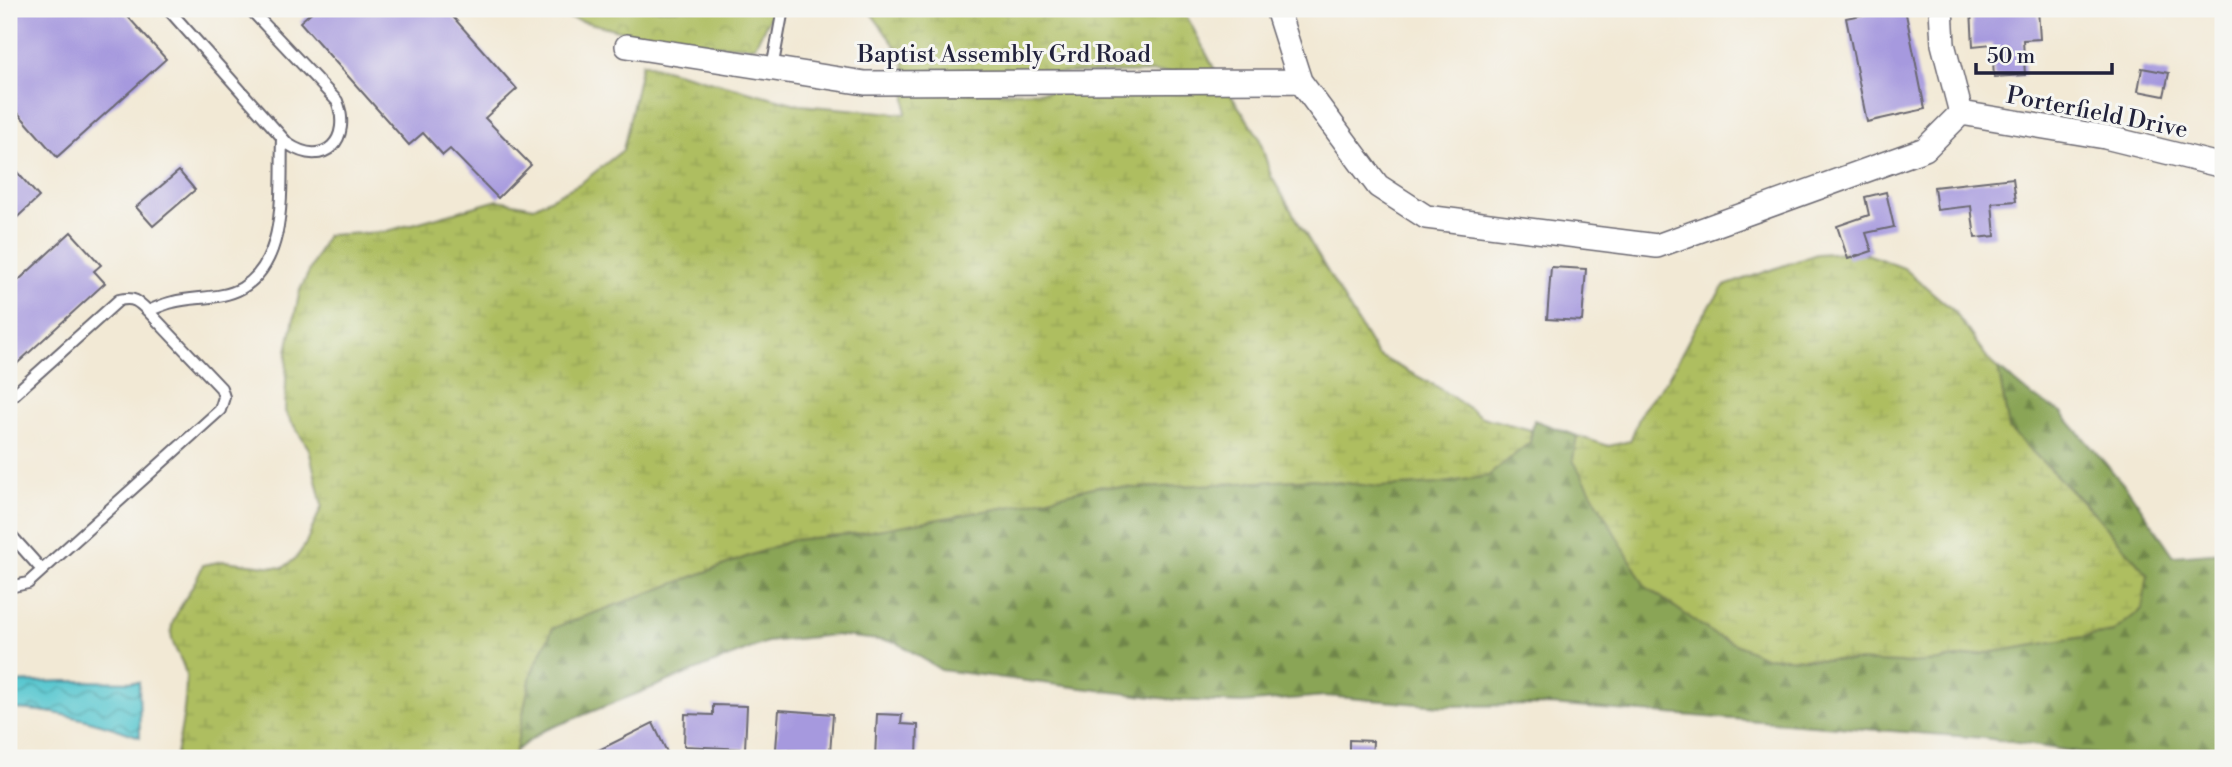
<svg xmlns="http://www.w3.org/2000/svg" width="2232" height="767" font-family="'Libre Bodoni',serif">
<defs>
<pattern id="forest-firs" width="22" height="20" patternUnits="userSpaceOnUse" patternTransform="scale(1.75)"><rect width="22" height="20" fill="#8aa557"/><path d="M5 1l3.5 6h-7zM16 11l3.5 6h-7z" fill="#708649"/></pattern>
<pattern id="wetland-marsh" width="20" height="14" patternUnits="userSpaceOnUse" patternTransform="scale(1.75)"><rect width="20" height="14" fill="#aebe61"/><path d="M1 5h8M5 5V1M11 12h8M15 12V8" fill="none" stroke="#95a355"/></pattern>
<pattern id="park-crowns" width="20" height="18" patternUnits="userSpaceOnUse" patternTransform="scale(1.75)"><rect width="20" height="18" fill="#aebe61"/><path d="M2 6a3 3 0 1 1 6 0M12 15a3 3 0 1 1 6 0" fill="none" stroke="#95a355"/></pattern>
<pattern id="water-waves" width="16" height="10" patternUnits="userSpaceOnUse" patternTransform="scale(1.75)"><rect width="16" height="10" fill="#5ac8d0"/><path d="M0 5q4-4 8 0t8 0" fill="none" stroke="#4aa2aa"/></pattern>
</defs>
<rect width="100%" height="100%" fill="#f6f6f2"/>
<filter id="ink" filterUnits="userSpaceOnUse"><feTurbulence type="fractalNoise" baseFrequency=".0143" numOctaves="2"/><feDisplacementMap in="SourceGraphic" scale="14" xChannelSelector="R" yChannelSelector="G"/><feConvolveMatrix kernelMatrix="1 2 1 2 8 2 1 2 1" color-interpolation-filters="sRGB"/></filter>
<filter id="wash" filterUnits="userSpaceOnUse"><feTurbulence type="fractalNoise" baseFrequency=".00686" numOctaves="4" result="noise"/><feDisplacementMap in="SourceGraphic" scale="28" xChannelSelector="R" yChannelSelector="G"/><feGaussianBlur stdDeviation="1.57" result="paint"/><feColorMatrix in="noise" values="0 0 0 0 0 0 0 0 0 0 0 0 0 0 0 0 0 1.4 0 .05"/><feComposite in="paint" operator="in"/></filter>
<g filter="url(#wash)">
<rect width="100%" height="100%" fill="#f2e9d5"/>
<!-- forest -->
<path fill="url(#forest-firs)" stroke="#566449" stroke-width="2" d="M1998,368L2032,396L2062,413L2131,493L2174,556L2223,552V758H2118L1984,738L1550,705L1442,706L1325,696L1242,703L1176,700L941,670L896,642L834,635L767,642L543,731L515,751L531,674L553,628L792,540L859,533L1024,504L1097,486L1138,488L1313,479L1379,487L1436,484L1487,476L1530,442L1534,420L1577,436L1573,460L1765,657L1903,663L1938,661L2113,632L2148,575L2095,514L2009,429Z"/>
<!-- wetland -->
<path fill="url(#wetland-marsh)" stroke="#68704e" stroke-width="2" d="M868,9H1183L1216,72L905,74L904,58Z
M642,63L800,105L906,114V92L1228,91L1259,137L1271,176L1377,355L1436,386L1482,417L1531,430L1530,442L1488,476L1436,484L1379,487L1313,479L1138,488L1097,486L1024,504L859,533L792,540L553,628L531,674L514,758H175C181,733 186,705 186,678C186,658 165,645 173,622C179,605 195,586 203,565L224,561L283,568L296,558L305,545L322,506L309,449L285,412L287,351L300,290L327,235L384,232L498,200L534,207L581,183L623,150Z
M1859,251L1904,268L1954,311L1988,359L1998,368L2009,429L2095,514L2148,575L2142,609L2113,632L1938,661L1903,663L1765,657L1715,635L1645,586L1573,460L1577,436L1609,446L1630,441L1642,411L1669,377L1696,326L1724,286L1817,254Z"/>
<!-- park -->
<path fill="url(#park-crowns)" stroke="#68704e" stroke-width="2" d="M553,9H774L755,46L676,44L569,18Z"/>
<!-- water -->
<path fill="url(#water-waves)" stroke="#3e7586" stroke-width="2" d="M66,681L139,682L140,737C99,722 53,709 9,709V683Z"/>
<g id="blocks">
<!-- building -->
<path fill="#a699de" d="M9,9H121L166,59L57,157L9,103Z
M315,9H446L517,89L485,118L531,165L498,198L450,149L443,155L423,133L409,145L300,22Z
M1890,9H1905L1925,109L1867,122L1846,18Z
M2038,9L2040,39L2023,40L2025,75L1994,77L1992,44L1973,46L1971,10Z
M2142,68L2169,73L2164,96L2138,91Z
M9,163L39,197L9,225Z
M179,171L195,190L153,226L136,207Z
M2013,178L2016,201L1992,203L1995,236L1975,238L1971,206L1937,210L1934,187Z
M1886,192L1894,227L1866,233L1872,251L1848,259L1837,226L1869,215L1865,197Z
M71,232L101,265L94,271L105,283L9,371V289Z
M1551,267L1586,269L1582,321L1547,319Z
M713,705L747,706L745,749L684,746L685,714L713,715Z
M779,710L833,714L830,753L776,749Z
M877,714L902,715L901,724L918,725L917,758H875Z
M653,723L667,752L656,758H583Z
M1349,740L1373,741L1372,758H1349Z"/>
</g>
</g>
<g filter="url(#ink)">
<use href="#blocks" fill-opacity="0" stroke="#6b6871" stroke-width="2"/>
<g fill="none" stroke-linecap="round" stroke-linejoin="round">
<!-- lane casing -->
<g stroke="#6b6871" stroke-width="14">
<path id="lane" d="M168,9L288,144C325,169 352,139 337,101L250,9
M772,69L783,9
M148,311C156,308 164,304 173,302C195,296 221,300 242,288C289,260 280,185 282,138
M9,399L119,300C134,297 138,301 148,311L221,388L224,397L220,410L28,583L9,587
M9,533L42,570"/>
</g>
<!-- street casing -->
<g stroke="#6b6871" stroke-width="26">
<path id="street" d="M1277,9L1300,81L1378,186L1426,217L1657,246L1925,149L1961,113
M1941,9L1943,44L1961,113
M627,46L865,83L1300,81
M1961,113L2105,137L2223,166"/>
</g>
<!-- lane -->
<use href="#lane" stroke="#fff" stroke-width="10"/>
<!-- street -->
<use href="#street" stroke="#fff" stroke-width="23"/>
</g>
</g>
<g text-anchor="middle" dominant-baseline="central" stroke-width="6" stroke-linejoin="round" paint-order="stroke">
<!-- street labels -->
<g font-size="24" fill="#22223b" stroke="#f6f6f2">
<text x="1004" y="55">Baptist Assembly Grd Road</text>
<text transform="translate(2097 113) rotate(11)">Porterfield Drive</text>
</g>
</g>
<!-- margin -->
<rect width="2232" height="767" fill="none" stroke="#f6f6f2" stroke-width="35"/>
<!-- scale -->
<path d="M1976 63v10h136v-10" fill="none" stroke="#22223b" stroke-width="3.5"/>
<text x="1987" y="63" font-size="21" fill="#22223b" stroke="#f6f6f2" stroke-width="5" paint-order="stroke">50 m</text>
</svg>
